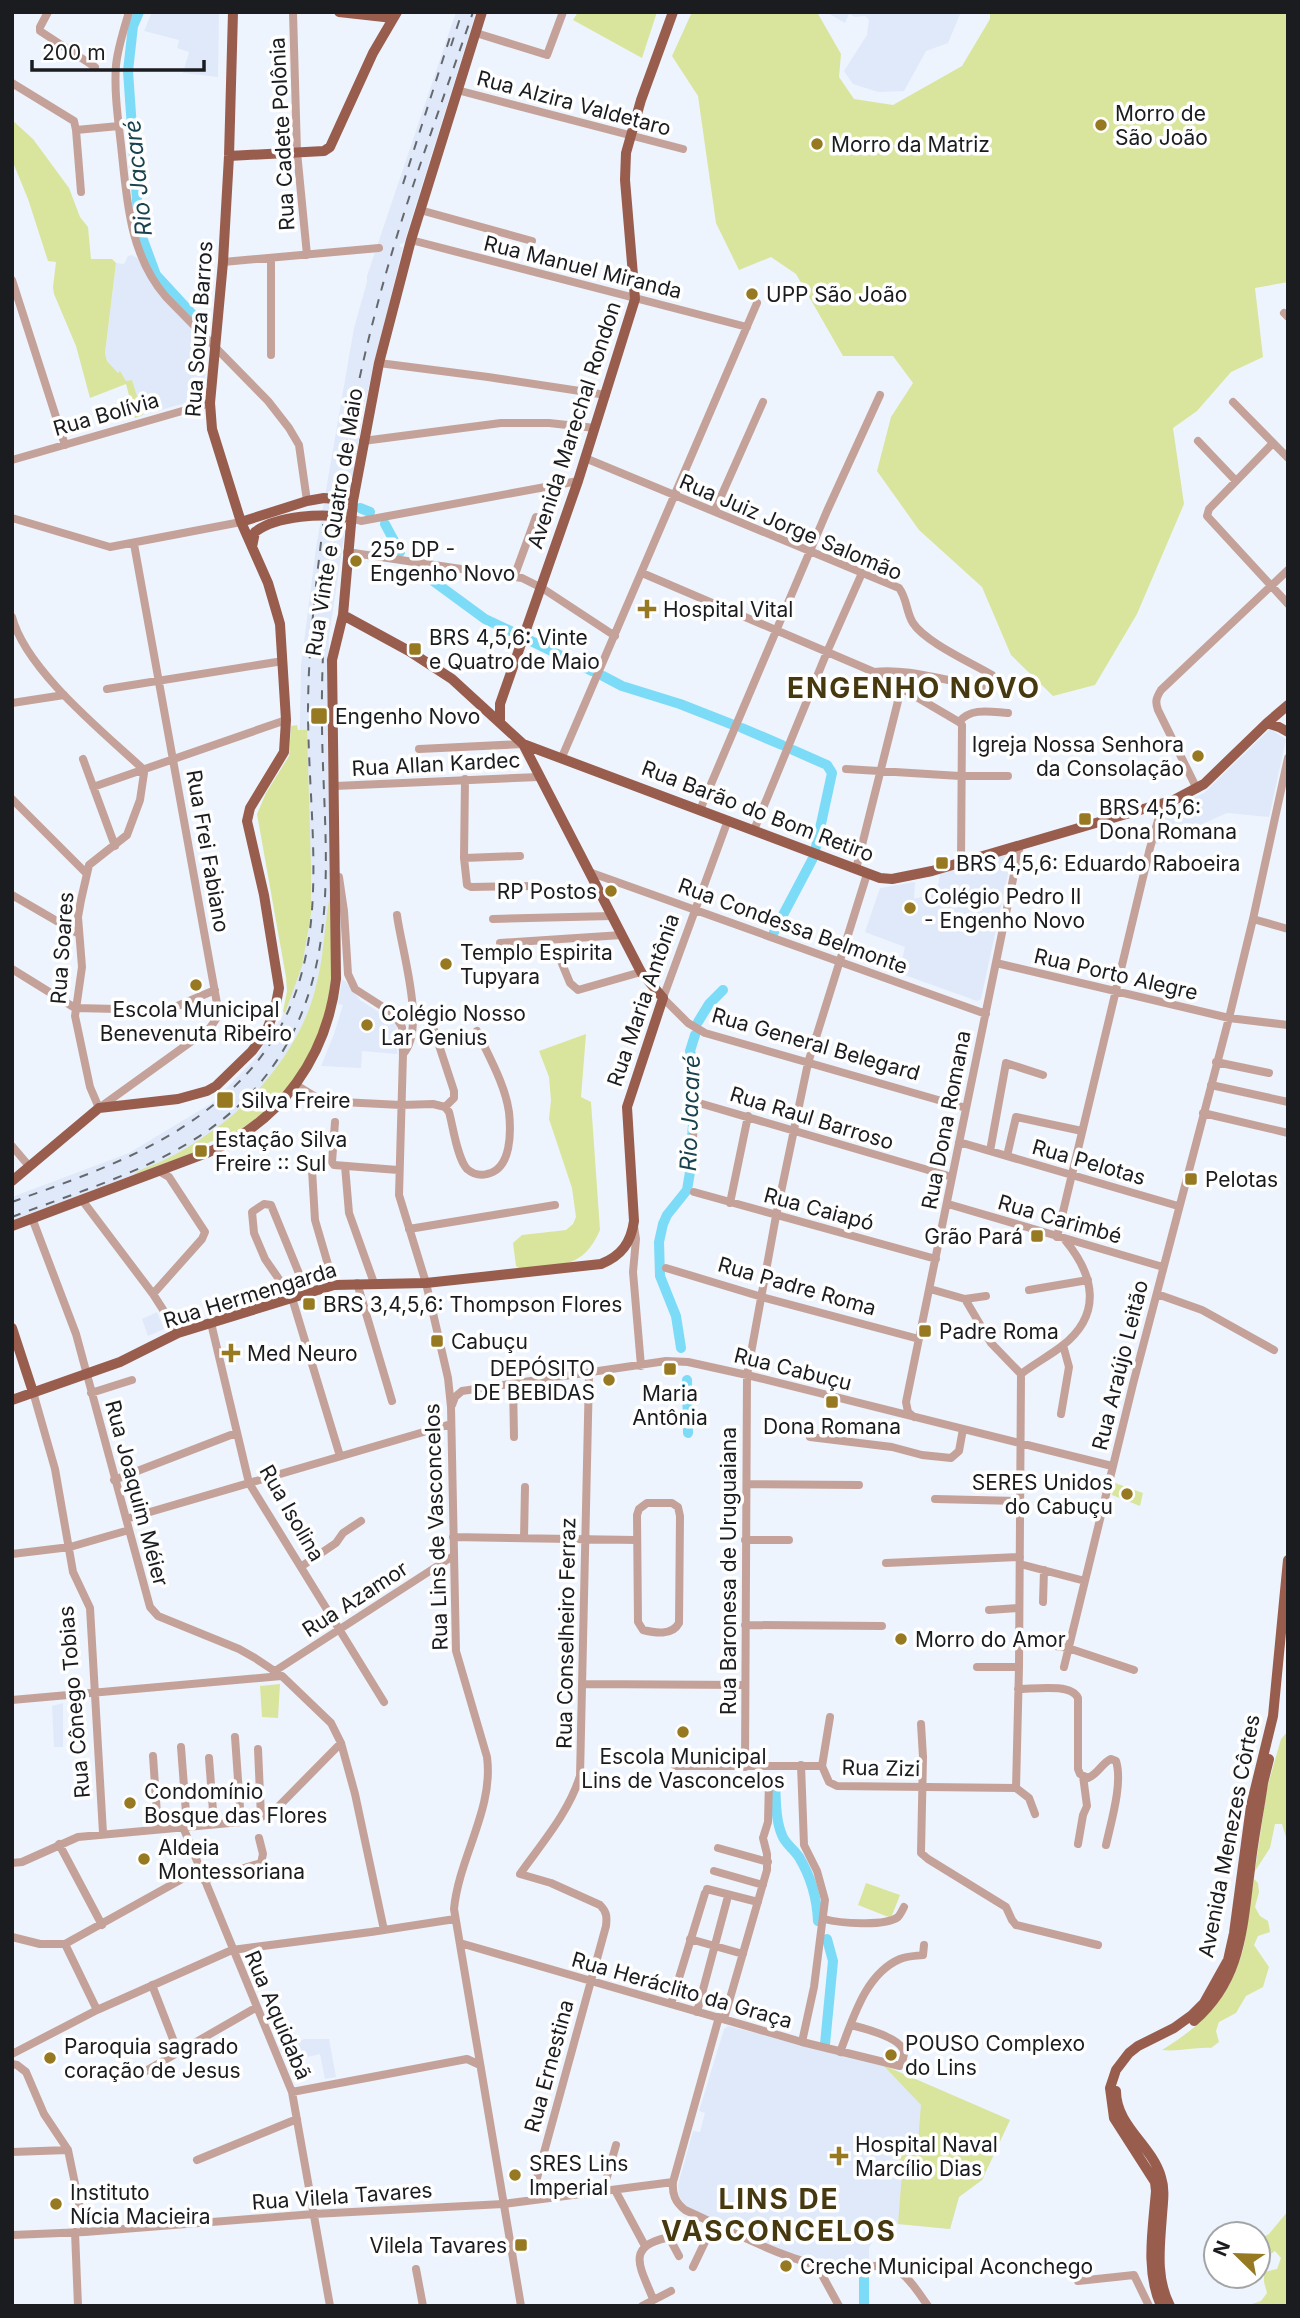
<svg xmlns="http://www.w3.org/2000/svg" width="1300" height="2318" font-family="Inter,sans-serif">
<rect width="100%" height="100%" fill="#edf4fd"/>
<!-- built -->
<path fill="#dfe9fa" d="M152,12H219L218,77L183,73L189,52L177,48L179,40L144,31Z
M456,12H476L404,243L400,244V247H403L363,410L329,636L327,707L333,960L331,985L316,1041L302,1067L270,1107L253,1121L219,1142L217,1139L203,1145L204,1149L12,1220V1197L129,1153L212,1103L255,1059L284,1013L295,971L301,665L316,548L354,328L367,282V276Z
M826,12H961L948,43L926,51L904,91L878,92L853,84L844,71L867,35L869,20L865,16L855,17L849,14L845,23Z
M132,255L141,260L155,287L201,339L206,364L203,398L143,415L132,380L126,381L120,372L118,373L107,361L105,353L116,263L124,264L128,256Z
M1270,729L1286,739L1269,817L1227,813L1155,845L1165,810L1204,793Z
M1010,852L1012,855L981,999L977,1001L899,973L905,947L865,932L880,888L915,882L914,899L937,893L940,873Z
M342,980L345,981L360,1000L396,1023L398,1031L397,1054L362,1051L361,1068L321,1066L334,1034L343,1005L338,1004Z
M157,1312L164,1329L148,1336L142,1319Z
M63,1703V1747H54L52,1706Z
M728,2026L883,2065L1010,2120L982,2180L959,2197L950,2229L898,2224L877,2233L869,2248V2265L851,2267L828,2264L787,2252L685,2206L679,2196L678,2185L693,2131L700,2132L705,2113L699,2111L724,2029Z
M305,2039H329L336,2077L325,2079L320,2054L286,2062L278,2046Z"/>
<!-- green -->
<path fill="#d9e59d" d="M578,12H657L642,58L573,20Z
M692,12H817L841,54L839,77L854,99L893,105L962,66L990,19V12H1288V282L1255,288L1263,357L1231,372L1197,411L1173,428L1184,504L1137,614L1095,685L1053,696L1011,655L982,587L919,530L877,471L891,417L913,383L893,356H843L796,274L771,257L739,270L716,223L698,96L672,56Z
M12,120L33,139L69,188L80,217L88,227L91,259H112L116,263L105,353L107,361L118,373L120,371L126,381L132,380L143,415L135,418L126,384L90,398L76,346L54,294L53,287L56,262L48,261L28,199L12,160Z
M297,725L298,730H307L311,866V914L302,966L285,1013L283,1012L287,991L286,977L257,814L266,793L289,756L291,726Z
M330,895C331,916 333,938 332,959C332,1014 309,1071 269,1108C254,1121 237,1132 221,1142L217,1139L203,1145L204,1149L133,1175C142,1168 152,1166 162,1161C179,1153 197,1142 212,1131C257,1100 302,1043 315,990C324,959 324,927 330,895Z
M586,1034L581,1097L591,1102L600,1230C583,1270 558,1265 520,1269L516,1266L513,1243L522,1235L566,1230L573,1224L576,1217L572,1188L549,1119L551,1100L549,1077L539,1051Z
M1115,1483L1143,1493L1140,1506L1112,1495Z
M280,1684L278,1718L262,1717L260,1686Z
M1288,1731V1844L1282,1824H1275L1270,1848L1255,1871L1254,1879L1258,1883L1259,1892L1255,1907L1260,1916L1268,1921L1270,1932L1258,1936L1254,1945L1269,1967L1263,1987L1246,1996L1236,2013L1219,2022L1216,2031L1219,2042L1211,2048C1194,2047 1179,2052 1162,2050C1207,2022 1230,1997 1244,1946L1267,1788L1281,1739Z
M866,1883L900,1895L891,1918L858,1905Z
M883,2065L1010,2120L982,2180L959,2197L950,2229L898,2224L902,2173L897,2149L899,2141L918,2142L921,2105Z
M1288,2211V2306H1246L1261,2301L1267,2293L1264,2282V2272L1277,2269L1281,2258L1275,2251L1268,2256L1260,2253L1258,2240L1269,2234Z"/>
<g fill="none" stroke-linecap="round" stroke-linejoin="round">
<!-- river -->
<path stroke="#7cdbf6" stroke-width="10" d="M139,12L133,26L128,71L139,229L156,275L202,325
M360,508L370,512
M385,524L400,552
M425,575L485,619L517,634
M529,640L592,671
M603,676L622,686L680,704L731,724
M742,728L782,745
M793,750L827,765L832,773L816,847
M774,932L812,860
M698,1022L709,1004L723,990
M681,1348L676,1316L660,1276L659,1242L663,1224L667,1215L687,1190L690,1172L696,1074L690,1051L695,1035
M687,1380L688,1433
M775,1780C776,1797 775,1819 782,1835C785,1844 794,1849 799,1857C811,1877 817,1899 818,1921
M825,2044L833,1961L827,1939
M864,2306V2278"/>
<!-- minor -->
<path stroke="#c5a299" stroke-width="8" d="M48,12L40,27V31L95,67
M129,12C124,29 118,47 116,65C114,91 118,119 121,145C127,200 129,254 166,297L268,401L289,428L299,445L307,501
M293,12L297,152L307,255
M476,33L547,55L563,12
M12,83L74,121L76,130L81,192
M457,90L683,149
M76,130L119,126
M420,210L532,241
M411,240L747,327
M223,262L379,248
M12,280L65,445
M1284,313L1288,317
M271,355V259
M379,363L488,377L606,395
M1233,402L1288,458
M363,441L501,423H549L595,428
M1198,441L1236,481
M1273,443L1209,509L1207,516L1288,604
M585,458L899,588C907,598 906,612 913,623C925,642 972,663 992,675L993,679L990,684L983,686C947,682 911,668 874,672
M12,460L210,403
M715,510L763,402
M12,518L110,547L241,522
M350,518L361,521L578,481
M347,552L522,578L542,588L615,636
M642,573L874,672L959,722
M514,577L536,517
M12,617C26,670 103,732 143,769L144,773L140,800L127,835L89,865L81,900L78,917L82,967L75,1016L90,1087L99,1108L210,1028L218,1016V1009L134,544
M107,689L283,661
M12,703L64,695
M959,722L962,725L961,863
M959,722C971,707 991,712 1008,713
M419,749L523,744
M562,757L757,303
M83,759L115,846
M846,769L960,776H1008
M465,779L464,858L467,885L471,887L533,886
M335,786L539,777
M93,787L286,720
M1197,789L1158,710C1155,702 1156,698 1161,690L1288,570
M12,799L86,873
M700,810L827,511L880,395
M728,820L663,998L688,1023L705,1033L966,1108
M754,830L827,652L862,573
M464,858L520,856
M856,869L901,689
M589,872L986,1014
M339,877L344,911L348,974L355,989L394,1014L402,1027L403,1054L399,1195L426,1283L448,1378L451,1407L456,1651L487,1757C494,1809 459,1857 454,1909L521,2306
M12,895L79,934
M397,915C401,948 427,1029 403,1054
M493,919L612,916
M1253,919L1288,929
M500,943L622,935
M558,954L570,983L578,990L641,972
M996,963L1229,1018L1288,1025
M12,969L75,1008L161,1010L175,1007L215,990
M433,1027L454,1091V1098L445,1107
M1216,1062L1269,1073
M296,1085L322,1101L401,1105L433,1104L445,1107L449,1112C453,1126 457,1158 467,1169C473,1174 480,1176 487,1174C512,1169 511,1131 509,1112C505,1084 489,1057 477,1031
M1211,1085L1288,1102
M1203,1113L1288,1133
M335,1122L332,1162L334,1165L398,1170
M693,1139C693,1127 692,1113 699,1103L952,1177
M959,1142L1178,1206
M12,1146L29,1166
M990,1151L1006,1063L1043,1075
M1007,1156L1016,1117L1082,1131
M345,1166L349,1213L374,1283
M312,1170L315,1220L334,1285
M694,1192L936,1259
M82,1200L153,1294L178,1333
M730,1203L748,1116
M948,1204L1163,1267
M32,1218L76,1334L150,1607L158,1616L239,1649L255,1658L282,1676L331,1723L341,1743L355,1794L384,1930
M634,1226L636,1239L633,1272L641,1366
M409,1229L555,1205
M1057,1237L1150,848L1163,803
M666,1268L762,1297L919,1339
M357,1283L392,1401
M930,1289L965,1299L991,1343L1021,1374
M1029,1290L1088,1280
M307,1293L271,1205L264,1204L252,1212L254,1233L265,1259L292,1298L340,1456
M153,1294L202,1239L205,1232L169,1177L159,1171
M1157,1294L1202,1310L1274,1350
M965,1299L986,1296
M211,1323L249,1483L384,1702
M1021,1374C1034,1364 1049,1356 1062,1346C1103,1314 1094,1275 1065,1240
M513,1384L514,1437
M33,1392L55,1469L73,1572L90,1608L103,1833
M91,1393L132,1380
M452,1405L455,1397L462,1391L666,1361L688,1362L747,1375L1112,1466
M1061,1414L1069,1367L1063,1345
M914,1417L908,1412L906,1402L1020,845
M810,1437L892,1447L922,1455L951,1458L959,1451L963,1429
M114,1480L236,1433
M747,1484L859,1485
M935,1499L1020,1501
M647,1503H672L678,1507L680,1516L679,1623C672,1636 655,1633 643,1630L638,1622L637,1515L639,1509Z
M126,1519L451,1424
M453,1537L636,1540
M524,1538L525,1487
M745,1540H789
M12,1554L70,1547L129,1530
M886,1563L1020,1557
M1020,1564L1085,1581
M302,1566L336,1543L343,1533L361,1521
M1043,1602L1044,1570
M989,1610L1019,1608
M745,1625L882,1626
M1019,1640L1068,1648L1134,1670
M977,1667H1019
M1064,1667L1133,1384L1229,1018L1253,919L1288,758
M275,1671L453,1556
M582,1684L744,1685
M1018,1689C1034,1689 1071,1683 1078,1698V1769L1080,1774L1088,1778C1098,1774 1102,1763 1111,1759L1116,1761C1123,1783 1111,1822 1106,1845
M12,1700L281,1676
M921,1724L923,1757L921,1853L928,1859L1006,1907L1012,1920L1016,1925L1098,1945
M235,1737L241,1822
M181,1747L187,1826
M258,1749L261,1817
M153,1756L158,1829
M209,1758L214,1824
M801,1765L804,1845L817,1871L825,1900L814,1987L802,2042
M675,1766H822L829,1782L837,1786L1016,1788L1029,1798L1035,1814
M822,1766L830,1717
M745,1767L747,1375L776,1216L808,1063L867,874
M1016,1788L1019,1667L1021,1374
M183,1827L292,2092L330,2306
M59,1844L102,1925
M1078,1844L1083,1815L1087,1806L1083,1776
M718,1848L768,1862
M12,1863L22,1862L78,1837L241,1822L261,1817L274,1811L341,1743
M714,1871L763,1885
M204,1880L261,1863L263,1854L259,1838
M707,1889L758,1902
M824,1919C839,1923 885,1927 898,1917C900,1915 903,1909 904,1907
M12,1937L40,1944H65L200,1869
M690,1939L743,1954
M460,1943L802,2042L900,2066C902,2062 906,2054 903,2049C897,2037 863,2028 851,2025
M65,1944L97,2010
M152,1985L178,2052
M671,2004L705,1893
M697,2012L727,1900
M719,2017L673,2182C672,2194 675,2202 685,2210C734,2232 785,2261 839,2270C856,2273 879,2261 892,2267C908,2275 918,2292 928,2306
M724,2019L767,1870V1854L763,1838L768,1822L769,1780
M840,2052C853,2019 865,1974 900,1959C907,1956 915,1956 923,1955L924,1945
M12,2054L97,2010L232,1950L371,1932L455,1919
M12,2064L17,2065L26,2072L44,2114L68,2150L85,2232
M144,2072L257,2007
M292,2092L467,2059L480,2065
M12,2152L68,2150
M197,2160L297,2119
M615,2190L645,2246
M603,2191L616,2145
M531,2200L606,1926C607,1917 607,1912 600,1905L551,1883L520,1874C542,1843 569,1812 580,1776L589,1374
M75,2232L78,2306
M12,2235L85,2232L314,2214L503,2204L673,2182
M816,2264L839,2306
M693,2267L714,2223
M416,2269L423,2306
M1078,2281L1134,2275L1149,2306
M653,2299C642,2270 624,2247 666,2238L671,2241L679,2256
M642,2306L671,2291"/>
<!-- major -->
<path stroke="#995d4e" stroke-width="10" d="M339,12L393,18
M229,156L324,151L330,147L373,53L397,12
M241,522L307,501L324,498L353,501
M252,547L255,532C277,515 324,513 350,518
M343,615L409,651L452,679L523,744L880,878L892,879L932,871L1174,800L1204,784L1267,723L1288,705
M500,723V704L578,481L635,299L625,180L626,153L641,100L673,12
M1267,723L1279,727L1288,732
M12,1181L99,1108L178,1099L207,1091L216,1086L252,1051L266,1032L275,1009L279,988L264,895L247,821L250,808L284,752L286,720L280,624L268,583L241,522L212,429L210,403L223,262L229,156L233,12
M12,1226L209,1152C282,1121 327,1056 336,979L332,660L343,615L353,501L379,363L411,240L482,12
M12,1328L33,1392
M12,1400L120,1362L178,1333L334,1285L426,1283L601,1264C621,1256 631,1243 634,1221L627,1107L663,998L641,972L523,744
M1194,2021C1242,1979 1242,1928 1250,1869C1253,1840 1259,1812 1263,1783L1269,1759
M1116,2091C1116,2126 1152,2145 1161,2177C1165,2189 1163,2202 1162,2215C1160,2246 1155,2277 1170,2306
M1161,2306C1145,2270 1153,2229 1156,2191L1155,2182L1114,2118L1110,2088L1116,2070L1129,2053L1138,2046L1174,2028L1192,2015L1204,2003L1228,1960L1234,1933L1251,1806L1273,1716L1288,1560"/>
<!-- rail -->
<path stroke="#65696e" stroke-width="2" stroke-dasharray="9 9" stroke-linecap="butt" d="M451,46L462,12
M403,184L451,34
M12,1202C81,1177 154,1153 212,1106C346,1000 309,860 308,713C308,647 316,583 324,518
M12,1217C114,1178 220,1152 281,1054C343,954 323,837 322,726C321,657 326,586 335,517C349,411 374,306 407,204C428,140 451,76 473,12"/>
</g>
<!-- markers -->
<g fill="#967921" stroke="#fff" stroke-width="2.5">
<circle cx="1101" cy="125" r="7"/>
<circle cx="817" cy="144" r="7"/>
<circle cx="752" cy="294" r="7"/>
<circle cx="356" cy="561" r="7"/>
<path d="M643.5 598.5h7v7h7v7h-7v7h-7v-7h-7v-7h7z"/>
<rect x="408" y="642" width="14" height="14" rx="3.5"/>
<rect x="310" y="707" width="18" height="18" rx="3.5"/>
<circle cx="1198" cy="756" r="7"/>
<rect x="1078" y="812" width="14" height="14" rx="3.5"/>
<rect x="935" y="856" width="14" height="14" rx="3.5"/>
<circle cx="611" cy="891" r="7"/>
<circle cx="910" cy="908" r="7"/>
<circle cx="446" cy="964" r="7"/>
<circle cx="196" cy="985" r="7"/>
<circle cx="367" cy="1025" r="7"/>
<rect x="216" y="1091" width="18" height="18" rx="3.5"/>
<rect x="194" y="1144" width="14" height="14" rx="3.5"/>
<rect x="1184" y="1172" width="14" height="14" rx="3.5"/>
<rect x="1030" y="1229" width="14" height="14" rx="3.5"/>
<rect x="302" y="1297" width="14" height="14" rx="3.5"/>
<rect x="918" y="1324" width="14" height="14" rx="3.5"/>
<rect x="430" y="1334" width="14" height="14" rx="3.5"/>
<path d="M227.5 1342.5h7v7h7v7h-7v7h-7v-7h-7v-7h7z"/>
<rect x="663" y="1362" width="14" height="14" rx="3.5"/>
<circle cx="609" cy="1380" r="7"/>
<rect x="825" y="1395" width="14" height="14" rx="3.5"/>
<circle cx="1127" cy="1494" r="7"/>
<circle cx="901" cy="1639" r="7"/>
<circle cx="683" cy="1732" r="7"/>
<circle cx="130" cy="1803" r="7"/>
<circle cx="144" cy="1859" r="7"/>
<circle cx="891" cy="2055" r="7"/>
<circle cx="50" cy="2058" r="7"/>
<path d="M835.5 2145.5h7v7h7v7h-7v7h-7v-7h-7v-7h7z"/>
<circle cx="515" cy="2175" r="7"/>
<circle cx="56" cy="2204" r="7"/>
<rect x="514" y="2238" width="14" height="14" rx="3.5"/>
<circle cx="786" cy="2266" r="7"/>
</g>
<g text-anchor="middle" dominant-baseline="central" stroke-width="7" stroke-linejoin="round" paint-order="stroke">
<!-- street labels -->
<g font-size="21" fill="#1a1c1f" stroke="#fff">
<text transform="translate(574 103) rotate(15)">Rua Alzira Valdetaro</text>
<text transform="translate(282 134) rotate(-93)">Rua Cadete Polônia</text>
<text transform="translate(583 267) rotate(14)">Rua Manuel Miranda</text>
<text transform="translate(199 329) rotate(-86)">Rua Souza Barros</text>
<text transform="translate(106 414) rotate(-16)">Rua Bolívia</text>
<text transform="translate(574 425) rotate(-72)">Avenida Marechal Rondon</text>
<text transform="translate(334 522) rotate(-81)">Rua Vinte e Quatro de Maio</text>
<text transform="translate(791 527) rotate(23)">Rua Juiz Jorge Salomão</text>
<text transform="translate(436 764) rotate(-3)">Rua Allan Kardec</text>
<text transform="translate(758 811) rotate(21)">Rua Barão do Bom Retiro</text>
<text transform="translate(208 851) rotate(80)">Rua Frei Fabiano</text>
<text transform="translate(793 926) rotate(20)">Rua Condessa Belmonte</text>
<text transform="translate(62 948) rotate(-86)">Rua Soares</text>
<text transform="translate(1116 974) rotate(13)">Rua Porto Alegre</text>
<text transform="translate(643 1000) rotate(-71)">Rua Maria Antônia</text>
<text transform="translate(816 1044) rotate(16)">Rua General Belegard</text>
<text transform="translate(812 1118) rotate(17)">Rua Raul Barroso</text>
<text transform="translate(946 1120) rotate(-79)">Rua Dona Romana</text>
<text transform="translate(1089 1162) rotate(16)">Rua Pelotas</text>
<text transform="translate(819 1209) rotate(15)">Rua Caiapó</text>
<text transform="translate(1060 1219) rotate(16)">Rua Carimbé</text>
<text transform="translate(797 1286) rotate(16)">Rua Padre Roma</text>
<text transform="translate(250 1295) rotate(-17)">Rua Hermengarda</text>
<text transform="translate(1120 1365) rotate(-76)">Rua Araújo Leitão</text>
<text transform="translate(793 1369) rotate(14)">Rua Cabuçu</text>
<text transform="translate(137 1493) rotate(75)">Rua Joaquim Méier</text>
<text transform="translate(292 1513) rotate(60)">Rua Isolina</text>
<text transform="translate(436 1527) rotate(-92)">Rua Lins de Vasconcelos</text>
<text transform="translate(728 1571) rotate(-90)">Rua Baronesa de Uruguaiana</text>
<text transform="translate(355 1599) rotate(-33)">Rua Azamor</text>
<text transform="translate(566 1633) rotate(-89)">Rua Conselheiro Ferraz</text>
<text transform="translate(74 1702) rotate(-95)">Rua Cônego Tobias</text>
<text transform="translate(881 1768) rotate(1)">Rua Zizi</text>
<text transform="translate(1229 1836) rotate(-79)">Avenida Menezes Côrtes</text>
<text transform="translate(682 1990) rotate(16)">Rua Heráclito da Graça</text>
<text transform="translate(278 2015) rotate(67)">Rua Aquidabã</text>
<text transform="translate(549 2066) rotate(-75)">Rua Ernestina</text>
<text transform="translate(342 2196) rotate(-4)">Rua Vilela Tavares</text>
</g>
<!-- poi labels -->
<g font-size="21" fill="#1a1c1f" stroke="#fff" text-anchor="start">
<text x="1115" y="113">Morro de<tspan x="1115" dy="24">São João</tspan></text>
<text x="831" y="144">Morro da Matriz</text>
<text x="766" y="294">UPP São João</text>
<text x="370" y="549">25º DP -<tspan x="370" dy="24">Engenho Novo</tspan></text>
<text x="663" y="609">Hospital Vital</text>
<text x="429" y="637">BRS 4,5,6: Vinte<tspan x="429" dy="24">e Quatro de Maio</tspan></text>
<text x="335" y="716">Engenho Novo</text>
<text x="1184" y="744" text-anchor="end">Igreja Nossa Senhora<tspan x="1184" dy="24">da Consolação</tspan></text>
<text x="1099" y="807">BRS 4,5,6:<tspan x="1099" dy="24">Dona Romana</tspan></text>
<text x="956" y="863">BRS 4,5,6: Eduardo Raboeira</text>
<text x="597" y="891" text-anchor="end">RP Postos</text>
<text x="924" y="896">Colégio Pedro II<tspan x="924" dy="24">- Engenho Novo</tspan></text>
<text x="460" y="952">Templo Espirita<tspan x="460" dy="24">Tupyara</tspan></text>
<text x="196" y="1009" text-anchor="middle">Escola Municipal<tspan x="196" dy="24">Benevenuta Ribeiro</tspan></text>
<text x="381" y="1013">Colégio Nosso<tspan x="381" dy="24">Lar Genius</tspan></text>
<text x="241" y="1100">Silva Freire</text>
<text x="215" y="1139">Estação Silva<tspan x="215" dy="24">Freire :: Sul</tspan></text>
<text x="1205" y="1179">Pelotas</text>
<text x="1023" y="1236" text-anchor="end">Grão Pará</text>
<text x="323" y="1304">BRS 3,4,5,6: Thompson Flores</text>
<text x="939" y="1331">Padre Roma</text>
<text x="451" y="1341">Cabuçu</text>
<text x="247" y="1353">Med Neuro</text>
<text x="595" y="1368" text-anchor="end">DEPÓSITO<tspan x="595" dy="24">DE BEBIDAS</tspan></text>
<text x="670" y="1393" text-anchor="middle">Maria<tspan x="670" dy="24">Antônia</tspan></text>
<text x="832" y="1426" text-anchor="middle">Dona Romana</text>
<text x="1113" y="1482" text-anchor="end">SERES Unidos<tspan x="1113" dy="24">do Cabuçu</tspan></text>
<text x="915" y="1639">Morro do Amor</text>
<text x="683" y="1756" text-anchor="middle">Escola Municipal<tspan x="683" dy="24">Lins de Vasconcelos</tspan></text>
<text x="144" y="1791">Condomínio<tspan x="144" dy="24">Bosque das Flores</tspan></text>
<text x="158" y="1847">Aldeia<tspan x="158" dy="24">Montessoriana</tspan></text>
<text x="905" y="2043">POUSO Complexo<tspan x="905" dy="24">do Lins</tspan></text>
<text x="64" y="2046">Paroquia sagrado<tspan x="64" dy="24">coração de Jesus</tspan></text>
<text x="855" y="2144">Hospital Naval<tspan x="855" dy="24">Marcílio Dias</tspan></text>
<text x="529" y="2163">SRES Lins<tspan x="529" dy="24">Imperial</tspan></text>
<text x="70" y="2192">Instituto<tspan x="70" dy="24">Nícia Macieira</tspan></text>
<text x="507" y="2245" text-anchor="end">Vilela Tavares</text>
<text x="800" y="2266">Creche Municipal Aconchego</text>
</g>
<!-- water labels -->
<g font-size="23" font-style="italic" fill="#18434e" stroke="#fff">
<text transform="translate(138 178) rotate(-96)">Rio Jacaré</text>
<text transform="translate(690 1113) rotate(-88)">Rio Jacaré</text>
</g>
<!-- district labels -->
<g font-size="28" font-weight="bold" letter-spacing="2" fill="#46380f" stroke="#fff">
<text x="914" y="688">ENGENHO NOVO</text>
<text x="779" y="2199">LINS DE<tspan x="779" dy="32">VASCONCELOS</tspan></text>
</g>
</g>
<!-- border -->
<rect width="1300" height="2318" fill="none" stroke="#1a1c1f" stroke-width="28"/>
<!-- north arrow -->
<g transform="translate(1237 2255) rotate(293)"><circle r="33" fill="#ffffff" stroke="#a3a4a5" stroke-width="2"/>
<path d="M0-5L12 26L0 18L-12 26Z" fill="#967921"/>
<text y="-10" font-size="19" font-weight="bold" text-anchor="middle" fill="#1a1c1f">N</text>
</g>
<!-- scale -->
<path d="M32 60v10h172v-10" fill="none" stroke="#1a1c1f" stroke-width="3.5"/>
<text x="42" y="60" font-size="21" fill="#1a1c1f" stroke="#ffffff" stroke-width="5" paint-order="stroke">200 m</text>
</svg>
